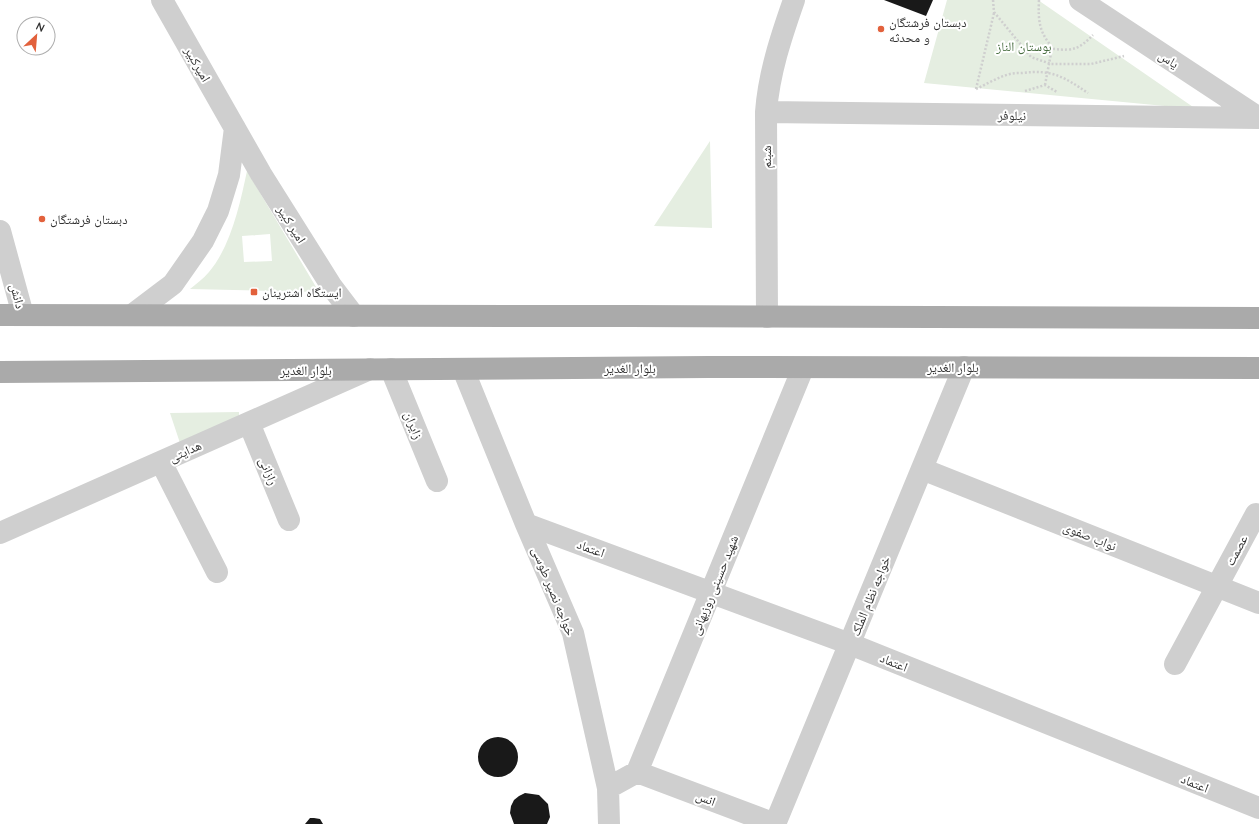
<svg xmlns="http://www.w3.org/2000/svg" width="1259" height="824" font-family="Quicksand,'Noto Naskh Arabic',sans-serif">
<rect width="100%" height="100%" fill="#fff"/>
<!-- green -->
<path fill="#e5eee1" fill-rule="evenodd" d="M947,0H1038L1196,109L924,83Z
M710,141L712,228L654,226Z
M247,171L319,292L190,289C196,284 203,279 209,272C231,246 240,204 247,171ZM270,234L272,261L244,262L242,236Z
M239,412V419L181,446L170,413Z"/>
<!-- building -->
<path fill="#191919" d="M884,0H933L926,16Z
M478 757a20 20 0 1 1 40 0a20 20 0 1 1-40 0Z
M525,793L539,795L548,804L550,817L547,824H514L510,813L511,806L514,800L519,796Z
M310,818H314L320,819L323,824H305Z"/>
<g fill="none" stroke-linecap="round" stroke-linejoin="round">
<!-- path -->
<path stroke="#cfcfcf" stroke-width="2.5" stroke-dasharray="2 2" stroke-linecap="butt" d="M993,0L994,12L1031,57L1051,64H1091L1124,56
M1039,0C1038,21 1039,33 1054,49C1074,51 1079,49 1093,35
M1045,85L1052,48
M976,89C987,84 998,77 1010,74C1014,73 1018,73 1022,73C1052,69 1064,77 1088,93
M976,89L994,13
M1025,91L1045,85L1057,92"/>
<!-- minor -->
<path stroke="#cfcfcf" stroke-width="22" d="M162,0L261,174L332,287L354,316
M1080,0L1259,118
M766,112L1259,118
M0,231L23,315
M132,315L173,284L203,241L218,211L229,175L235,128
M767,317L766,112C769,73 781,37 794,0
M391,369L437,481
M463,369L526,524L573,633L608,788L609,824
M249,423L289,520
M161,462L217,572
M922,469L1259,603
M526,524L850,644L1259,808
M0,533L370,369
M1175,664L1256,514
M637,772L775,824
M608,788L637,772L803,368
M775,824L964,367"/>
<!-- major -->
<path stroke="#aaa" stroke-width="22" d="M0,315C420,317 839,315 1259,318
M0,372L708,367L1259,368"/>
</g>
<!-- markers -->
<g fill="#e2613c" stroke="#fff" stroke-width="1.5">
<circle cx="881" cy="29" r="4"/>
<circle cx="42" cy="219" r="4"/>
<rect x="250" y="288" width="8" height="8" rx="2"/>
</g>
<g text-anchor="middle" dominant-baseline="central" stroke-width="4" stroke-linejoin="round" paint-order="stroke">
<!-- poi labels -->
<g font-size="13" fill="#323232" stroke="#fff" text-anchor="start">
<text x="889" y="22">دبستان فرشتگان<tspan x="889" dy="15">و محدثه</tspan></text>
<text x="50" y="219">دبستان فرشتگان</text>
<text x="262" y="292">ایستگاه اشترینان</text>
</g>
<!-- park labels -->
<g font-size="13" fill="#486e40" stroke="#fff">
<text x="1024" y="46">بوستان الناز</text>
</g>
<!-- street labels -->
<g font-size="13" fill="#323232" stroke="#fff">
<text transform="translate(1169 59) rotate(33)">یاس</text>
<text transform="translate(198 64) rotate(60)">امیرکبیر</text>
<text transform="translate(1012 115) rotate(1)">نیلوفر</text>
<text transform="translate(766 157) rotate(-90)">شبنم</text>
<text transform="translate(292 224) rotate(58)">امیر کبیر</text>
<text transform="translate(18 296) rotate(75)">دانش</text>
<text x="953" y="367">بلوار الغدیر</text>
<text x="630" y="368">بلوار الغدیر</text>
<text x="306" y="370">بلوار الغدیر</text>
<text transform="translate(414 425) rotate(68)">زایران</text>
<text transform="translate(185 451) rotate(-24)">هدایتی</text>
<text transform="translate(269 471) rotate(67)">رازانی</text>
<text transform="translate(1090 536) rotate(22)">نواب صفوی</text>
<text transform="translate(591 548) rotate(20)">اعتماد</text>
<text transform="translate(1236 550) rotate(-62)">عصمت</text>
<text transform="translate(714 585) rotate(-68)">شهید حسینی روزبهانی</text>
<text transform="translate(554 591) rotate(68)">خواجه نصیر طوسی</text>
<text transform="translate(870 596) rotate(-68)">خواجه نظام الملک</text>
<text transform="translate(894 662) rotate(22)">اعتماد</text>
<text transform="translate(1195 783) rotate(22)">اعتماد</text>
<text transform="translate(706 798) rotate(21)">انس</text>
</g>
</g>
<!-- north arrow -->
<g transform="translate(36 36) rotate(26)"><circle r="19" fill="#ffffff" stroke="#adadad"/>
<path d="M0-3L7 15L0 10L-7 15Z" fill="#e2613c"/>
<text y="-6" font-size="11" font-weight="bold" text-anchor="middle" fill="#323232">N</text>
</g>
</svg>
